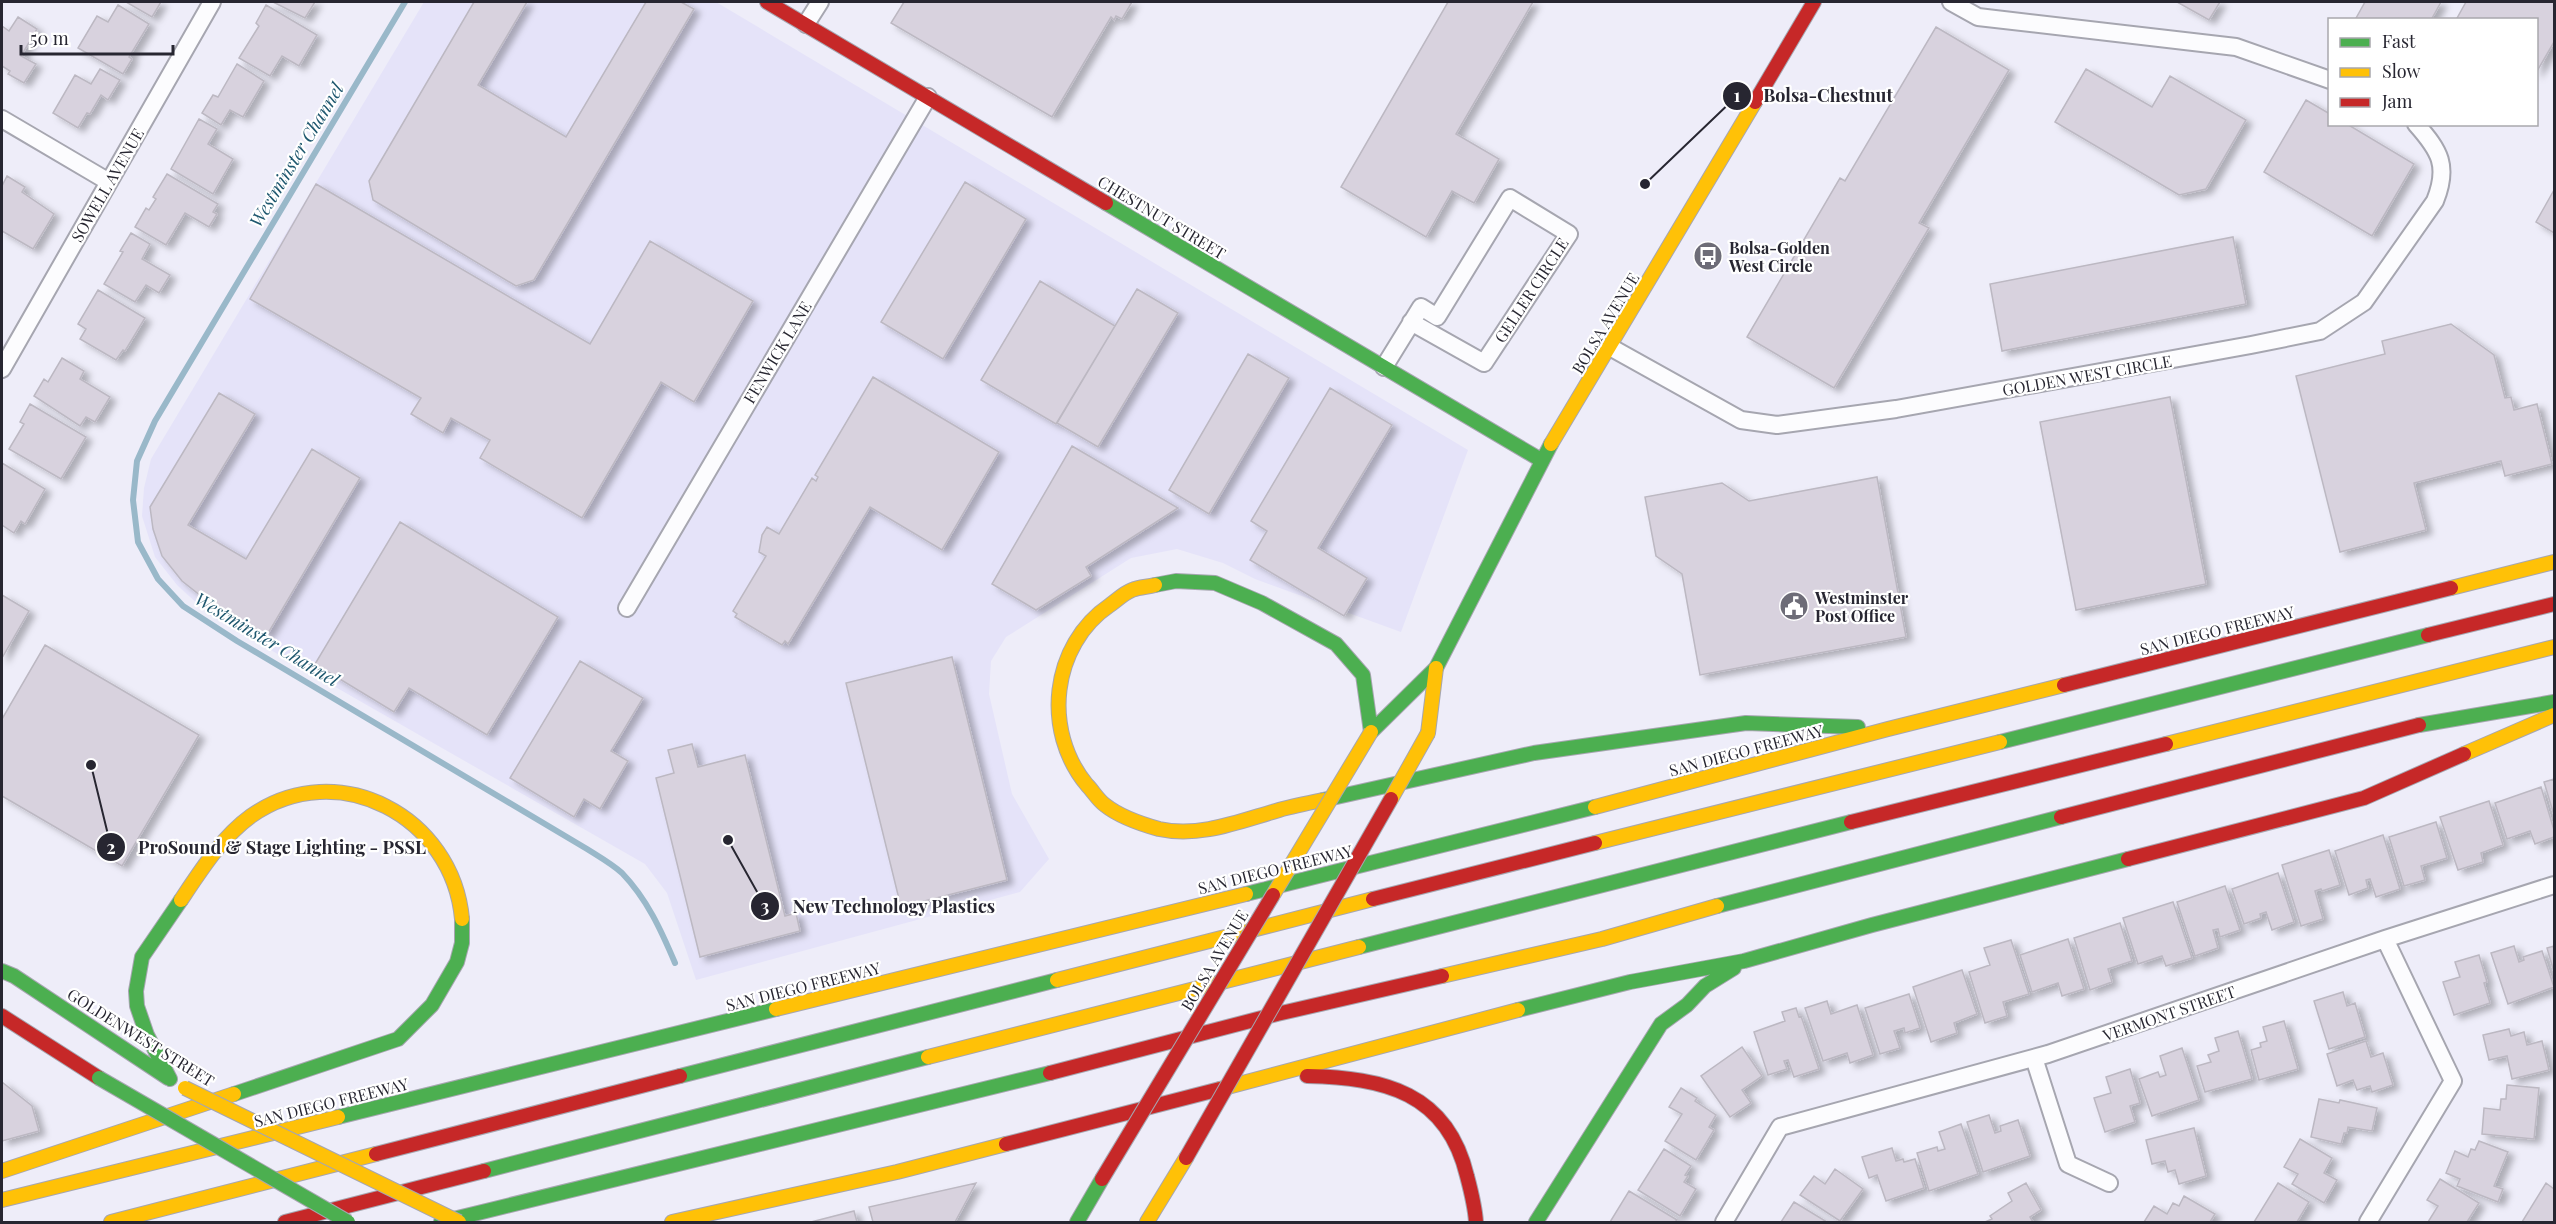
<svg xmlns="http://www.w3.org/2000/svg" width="2556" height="1224" font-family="'Playfair Display',serif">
<defs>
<filter id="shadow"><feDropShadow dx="6" dy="4" stdDeviation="3" flood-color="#0004"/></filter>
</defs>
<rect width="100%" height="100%" fill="#eeedf9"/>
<!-- built -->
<path fill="#e5e3f9" d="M424,2H716L1468,450L1401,632L1255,579L1223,563L1177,549L1131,558L1006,637L991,661L989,694L1012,794L1049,859L1020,892L696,980L667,893L645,864L211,616L177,585L155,557L142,516L144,488L151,459Z"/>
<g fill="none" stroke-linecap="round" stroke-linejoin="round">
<!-- stream -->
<path stroke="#99b8c9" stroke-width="6" d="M405,2L155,421L137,461L133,500L138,542L158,579L183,606L237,641L587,849C598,856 612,864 622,873C647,899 661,930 675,963"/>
</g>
<!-- building -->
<path fill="#d8d2de" stroke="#bcb8c2" stroke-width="1.5" filter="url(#shadow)" d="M126,2H161L152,17Z
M273,2H315L305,18Z
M474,2H527L478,85L566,137L646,2H681L694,9L534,280L516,286L373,200L369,181Z
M904,2H1132L1122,19L1116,16L1114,20L1111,17L1052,117L891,23Z
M1448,2H1533L1456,134L1499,159L1474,203L1452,191L1426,237L1341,187Z
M2177,2H2220L2209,20Z
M2365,2H2441L2431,20H2355Z
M2466,2H2554V42L2536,73V20H2456Z
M118,5L149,24L129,57L132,59L123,74L78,48L97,16L108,22Z
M266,5L317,35L299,66L282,56L270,76L239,58L259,26L256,23Z
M18,17L37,29L21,56L36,64L24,83L8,74L10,71L2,66V26L9,31Z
M1936,27L2009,70L1919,223L1929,228L1834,388L1747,337L1840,178L1845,181Z
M237,64L264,81L243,117L230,110L221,125L202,113L213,95L218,97Z
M100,69L120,80L108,100L101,95L90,114L87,113L78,128L53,113L75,75L91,84Z
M2086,69L2152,107L2170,76L2246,120L2206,189L2179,195L2055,122Z
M2306,100L2330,114V124H2347L2414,164L2372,236L2264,172Z
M199,119L217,129L208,144L233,159L213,194L171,169Z
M167,174L218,204L213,212L217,214L209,227L185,213L166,245L135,227L146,208L149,210L156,199L153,197Z
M7,176L25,187L22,192L54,214L33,249L2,231V186Z
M965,182L1026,219L943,359L881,322Z
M316,184L590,344L650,241L753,301L694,402L661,382L582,518L480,458L490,440L451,418L443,433L411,414L421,398L250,299Z
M2554,190V233L2536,222Z
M131,233L150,244L142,259L170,275L159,293L146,285L135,302L104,284L123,252L120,251Z
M2233,237L2246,304L2002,351L1990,284Z
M1040,281L1115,326L1056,424L981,380Z
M1137,289L1178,313L1098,447L1057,423Z
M98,290L145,318L125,351L123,350L116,360L80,339L86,329L78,324Z
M2451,324L2494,355L2505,398L2511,397L2514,410L2537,404L2552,464L2505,476L2501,461L2414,483L2426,530L2340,552L2296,376L2385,354L2382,341Z
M1248,354L1289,378L1209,514L1169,490Z
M62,358L84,371L80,379L110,397L95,422L86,417L80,426L34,396L44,379L48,382Z
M873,377L999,452L942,550L870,507L788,644L785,641L782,645L735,617L737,614L733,611L766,556L759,552L762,535L767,527L779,534L812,478L816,481L818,477L815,475Z
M1330,388L1392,425L1318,548L1367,578L1344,616L1250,560L1267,531L1251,521Z
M219,393L255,414L188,525L246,559L312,449L360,478L267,635L210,603L182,581L162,556L153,529L150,507Z
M2170,397L2206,584L2076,610L2040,422Z
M30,404L86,437L61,479L9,449L24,424L20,422Z
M1072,446L1178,508L1086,567L1091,576L1036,610L992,584Z
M2,463L45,489L25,524L21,521L14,533L2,525Z
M1877,477L1906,637L1700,675L1682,574L1656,556L1645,497L1722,483L1749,501Z
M400,522L558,617L487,735L409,688L394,712L315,664Z
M2,595L29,611L2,658Z
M45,645L199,735L122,866L2,796V719Z
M952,657L1007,880L901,907L846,683Z
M580,661L643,698L611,751L628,761L600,809L584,799L574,817L510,778Z
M692,744L698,767L745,755L785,916L796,913L800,931L700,957L656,778L674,773L668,750Z
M2554,779V815L2544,782Z
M2541,787L2554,830V837L2535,844L2530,831L2507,839L2495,803Z
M2489,801L2503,845L2481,853L2483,862L2458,870L2440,817Z
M2436,822L2447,858L2421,866L2425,880L2404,886L2389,837Z
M2383,835L2400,889L2376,897L2370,879L2366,880L2368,888L2349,895L2335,851Z
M2329,850L2340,885L2322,891L2321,889L2315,891L2323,919L2301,926L2282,865Z
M2278,873L2294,922L2272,930L2266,912L2260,914L2261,918L2244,924L2232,889Z
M2225,886L2240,930L2220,937L2218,929L2213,930L2218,948L2195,956L2177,902Z
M2173,902L2192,958L2166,966L2162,956L2138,964L2123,918Z
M2120,923L2132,961L2108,969L2112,982L2090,990L2074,938Z
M2068,939L2084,989L2062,996L2058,983L2032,992L2020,955Z
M2011,940L2029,994L2003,1002L2007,1016L1985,1023L1969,972L1990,965L1984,948Z
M2514,946L2519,962L2524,960L2523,957L2542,951L2554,987L2508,1004L2491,953Z
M2554,946V972L2547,948Z
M2479,955L2487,982L2484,983L2490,1003L2454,1015L2443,982L2460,977L2455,962Z
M1962,970L1977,1014L1954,1023L1957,1033L1931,1042L1913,987Z
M2343,992L2347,1006L2355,1003L2365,1037L2329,1049L2314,1001Z
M1909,994L1920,1028L1905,1033L1904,1028L1894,1031L1900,1048L1880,1054L1865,1008Z
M1827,1001L1831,1014L1857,1005L1873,1055L1850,1063L1847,1053L1823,1061L1805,1008Z
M1796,1008L1799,1017L1801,1016L1819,1069L1794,1077L1788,1060L1784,1061L1787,1069L1768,1075L1754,1032L1785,1021L1782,1012Z
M2284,1021L2298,1069L2259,1080L2251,1050L2261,1047L2260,1043L2267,1041L2263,1027Z
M2509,1029L2511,1036L2524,1032L2527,1045L2542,1041L2549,1070L2512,1079L2507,1056L2489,1060L2483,1035Z
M2238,1031L2252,1079L2205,1092L2197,1066L2211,1062L2208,1055L2219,1051L2215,1038Z
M2366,1041L2371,1057L2383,1053L2393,1085L2372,1092L2370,1086L2357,1090L2353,1080L2337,1086L2327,1054Z
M1742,1047L1762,1076L1742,1090L1751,1103L1730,1117L1701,1076Z
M2182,1048L2199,1100L2152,1116L2139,1079L2158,1072L2160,1077L2166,1075L2160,1056Z
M2130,1069L2140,1103L2130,1106L2135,1122L2105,1132L2094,1098L2111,1093L2106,1077Z
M2,1082L32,1106L39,1131L2,1141Z
M2507,1085L2539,1088L2534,1139L2482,1134L2484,1108L2500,1110L2501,1099H2506Z
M1681,1088L1697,1098L1695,1101L1716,1115L1709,1127L1714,1130L1696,1160L1665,1141L1682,1114L1669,1107Z
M2319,1099L2339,1103L2340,1100L2377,1108L2372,1131L2348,1127L2347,1133H2344L2341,1144L2311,1137Z
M1989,1115L1995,1133L2001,1131L2000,1126L2018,1120L2030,1156L1983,1172L1967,1122Z
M1961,1124L1978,1174L1929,1191L1917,1153L1937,1147L1938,1151L1945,1149L1939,1132Z
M2194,1128L2206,1176L2179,1184L2175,1170L2168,1172L2165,1161L2152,1164L2146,1140Z
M2300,1139L2332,1158L2324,1173L2337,1180L2324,1203L2292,1184L2298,1174L2284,1167Z
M2479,1141L2508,1152L2494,1186L2503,1189L2498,1202L2457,1186L2460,1179L2446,1173L2455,1151L2468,1157L2471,1149L2475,1150Z
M1892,1148L1896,1161L1903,1159L1904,1162L1915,1159L1924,1188L1886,1201L1877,1175L1869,1178L1862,1157Z
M1664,1149L1691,1166L1685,1175L1688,1176L1684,1182L1696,1189L1680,1216L1638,1190Z
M1835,1169L1863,1189L1840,1221L1800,1195L1814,1176L1825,1184Z
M2440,1179L2479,1203L2467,1222H2428L2438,1206L2427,1200Z
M976,1183L955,1222H873L869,1207Z
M2026,1183L2041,1210L2030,1217L2033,1222H1985L1992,1219L1990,1216L2012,1201L2008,1193Z
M2278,1183L2309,1202L2297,1222H2254Z
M2546,1183L2554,1189V1222H2522Z
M1629,1191L1677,1220L1675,1222H1610Z
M2184,1196L2215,1214L2210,1222H2144L2154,1206L2167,1214L2173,1203L2179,1206Z
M1794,1202L1827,1222H1781Z
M854,1211L857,1222H811Z"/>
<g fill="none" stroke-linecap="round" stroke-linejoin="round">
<!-- street casing -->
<g stroke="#a6a6b0" stroke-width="20">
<path id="street" d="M1951,2L1978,17L2236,47L2330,80
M806,24L820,2
M2,119L109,182
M1610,347L1741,420L1777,425L1896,409L2251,345L2320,331L2364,302L2435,201C2449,166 2440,151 2416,124
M1384,367L1421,307L1437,317L1510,198L1569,234L1484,363L1411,322
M2,369L212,2
M627,608L928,97
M2034,1058L2068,1164L2109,1183
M1724,1222L1780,1127L2048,1054L2385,939L2554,885
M2368,1222L2453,1081L2385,939"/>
</g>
<!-- fast casing -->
<g stroke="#a6a6b0" stroke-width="16">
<path id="fast" d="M1106,203L1541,460
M1155,585L1176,581L1215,583L1262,603L1336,644L1363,675L1371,732
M2419,725L2554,702
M1371,732L1436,668L1551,444
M2000,742L2428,635
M1323,800L1534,753L1746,723L1858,727
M1246,894L1595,807
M1717,906L2061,817
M1359,947L1851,822
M2,971L14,976L168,1078
M1518,1010L1630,982L1744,961L1872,925L2128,859
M680,1076L1057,980
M170,1079L147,1035L137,1006L136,991L142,957L181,900
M234,1094L398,1039L432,1005L457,962L462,943V919
M338,1117L776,1009
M484,1171L928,1057
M441,1222L1050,1073
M1077,1222L1102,1179
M1536,1222L1661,1024L1687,1005L1705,986L1734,968"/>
</g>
<!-- slow casing -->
<g stroke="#a6a6b0" stroke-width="16">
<path id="slow" d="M1551,444L1755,102
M1155,585C1147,587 1139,587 1132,590C1124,593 1117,600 1110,605C1051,645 1042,731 1087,785C1093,791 1098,800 1105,805C1120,817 1141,824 1159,829C1200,838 1240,821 1279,810C1293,806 1308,803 1323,800
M2451,588L2554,562
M1428,733L1436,668
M2166,744L2554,647
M2464,754L2554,715
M1595,807L1888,729L2064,685
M1595,843L2000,742
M181,900C201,870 222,837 251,816C338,755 453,817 462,919
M1442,976L1602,939L1717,906
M1057,980L1373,899
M776,1009L1246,894
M928,1057L1359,947
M1220,1089L1518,1010
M2,1171L234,1094
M2,1200L338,1117
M111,1222L376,1154
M672,1222L897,1172L1006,1144
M1147,1222L1186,1158"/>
</g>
<!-- jam casing -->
<g stroke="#a6a6b0" stroke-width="16">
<path id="jam" d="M767,2L1106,203
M1755,102L1814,2
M2428,635L2554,604
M2064,685L2451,588
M2061,817L2419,725
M1851,822L2166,744
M2128,859L2364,798L2464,754
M1373,899L1595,843
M2,1016L99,1078
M1050,1073L1277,1014L1442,976
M1307,1076C1384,1078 1447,1092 1467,1176C1471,1191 1475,1207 1476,1222
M1006,1144L1220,1089
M376,1154L680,1076
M285,1222L484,1171"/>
</g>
<!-- street -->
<use href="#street" stroke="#fcfcfe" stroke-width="16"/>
<!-- fast -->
<use href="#fast" stroke="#4caf50" stroke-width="14"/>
<!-- slow -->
<use href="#slow" stroke="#ffc107" stroke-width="14"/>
<!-- jam -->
<use href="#jam" stroke="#c62828" stroke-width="14"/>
<!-- fast-bridge casing -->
<g stroke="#a6a6b0" stroke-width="16" stroke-linecap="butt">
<path id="fast-bridge" d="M99,1078L348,1222"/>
</g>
<!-- slow-bridge casing -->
<g stroke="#a6a6b0" stroke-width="16" stroke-linecap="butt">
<path id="slow-bridge" d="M1391,799L1428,733
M1273,895L1371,732
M185,1088L459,1222"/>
</g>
<!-- jam-bridge casing -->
<g stroke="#a6a6b0" stroke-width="16" stroke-linecap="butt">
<path id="jam-bridge" d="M1186,1158L1391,799
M1102,1179L1273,895"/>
</g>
<!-- fast-bridge -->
<use href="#fast-bridge" stroke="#4caf50" stroke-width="14"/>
<!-- slow-bridge -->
<use href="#slow-bridge" stroke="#ffc107" stroke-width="14"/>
<!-- jam-bridge -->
<use href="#jam-bridge" stroke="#c62828" stroke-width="14"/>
</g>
<!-- icons -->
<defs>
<g id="bus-disc" transform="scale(1.5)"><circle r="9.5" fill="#6d6c77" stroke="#fff"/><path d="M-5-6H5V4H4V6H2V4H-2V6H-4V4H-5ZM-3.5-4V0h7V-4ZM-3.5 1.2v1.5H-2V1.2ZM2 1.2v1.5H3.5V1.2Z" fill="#fff"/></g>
<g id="civic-disc" transform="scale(1.5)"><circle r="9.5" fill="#6d6c77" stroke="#fff"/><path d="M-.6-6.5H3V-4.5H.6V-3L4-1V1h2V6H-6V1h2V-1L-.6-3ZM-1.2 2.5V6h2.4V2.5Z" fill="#fff"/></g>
</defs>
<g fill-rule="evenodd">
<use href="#bus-disc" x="1708" y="256"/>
<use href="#civic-disc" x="1794" y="606"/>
</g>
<g text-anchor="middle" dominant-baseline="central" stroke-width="4.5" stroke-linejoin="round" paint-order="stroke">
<!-- street labels -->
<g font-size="16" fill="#272631" stroke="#fff">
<text transform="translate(107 185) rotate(-60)">SOWELL AVENUE</text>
<text transform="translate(1162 217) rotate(31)">CHESTNUT STREET</text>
<text transform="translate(1531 290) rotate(-57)">GELLER CIRCLE</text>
<text transform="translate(1605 323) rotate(-59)">BOLSA AVENUE</text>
<text transform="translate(777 352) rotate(-59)">FENWICK LANE</text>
<text transform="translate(2087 375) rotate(-10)">GOLDEN WEST CIRCLE</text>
<text transform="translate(2217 630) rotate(-14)">SAN DIEGO FREEWAY</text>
<text transform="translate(1746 750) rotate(-15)">SAN DIEGO FREEWAY</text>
<text transform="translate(1275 869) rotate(-14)">SAN DIEGO FREEWAY</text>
<text transform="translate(1214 960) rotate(-59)">BOLSA AVENUE</text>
<text transform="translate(803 986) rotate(-14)">SAN DIEGO FREEWAY</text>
<text transform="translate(2169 1013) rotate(-19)">VERMONT STREET</text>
<text transform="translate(141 1037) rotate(32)">GOLDENWEST STREET</text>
<text transform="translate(331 1102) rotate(-14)">SAN DIEGO FREEWAY</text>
</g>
<!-- poi labels -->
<g font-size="16" font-weight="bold" fill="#272631" stroke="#fff" text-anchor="start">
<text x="1729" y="247">Bolsa-Golden<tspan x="1729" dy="18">West Circle</tspan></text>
<text x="1815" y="597">Westminster<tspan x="1815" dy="18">Post Office</tspan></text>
</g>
<!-- water labels -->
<g font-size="18" font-style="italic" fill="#1e576e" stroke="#fff">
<text transform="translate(296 155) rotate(-59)">Westminster Channel</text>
<text transform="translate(267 639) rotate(31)">Westminster Channel</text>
</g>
</g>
<!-- callouts -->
<path fill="none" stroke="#272631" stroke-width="2" d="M1645 184L1737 96M91 765L111 847M728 840L765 906"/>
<g fill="#272631" stroke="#fff" stroke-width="2">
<circle cx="1645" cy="184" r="6"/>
<circle cx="91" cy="765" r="6"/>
<circle cx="728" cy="840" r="6"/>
<circle cx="1737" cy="96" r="15"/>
<circle cx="111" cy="847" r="15"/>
<circle cx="765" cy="906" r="15"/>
</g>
<g font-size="18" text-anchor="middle" font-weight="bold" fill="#fff">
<text x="1737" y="102">1</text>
<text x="111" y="854">2</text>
<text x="765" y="913">3</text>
</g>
<g font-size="18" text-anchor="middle" font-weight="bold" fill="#272631" stroke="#fff" stroke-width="4.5" stroke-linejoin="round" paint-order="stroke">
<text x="1828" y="102">Bolsa-Chestnut</text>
<text x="282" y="854">ProSound &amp; Stage Lighting - PSSL</text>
<text x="894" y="913">New Technology Plastics</text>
</g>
<!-- border -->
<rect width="2556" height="1224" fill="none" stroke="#272631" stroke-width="6"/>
<!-- legend -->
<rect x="2328" y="18" width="210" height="108" fill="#ffffff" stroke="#a9a8ad" stroke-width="1.5"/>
<rect x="2340" y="38" width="30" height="9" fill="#4caf50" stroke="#a9a8ad" stroke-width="1.5"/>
<text x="2382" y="48" font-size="18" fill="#272631">Fast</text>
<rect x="2340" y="68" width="30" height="9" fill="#ffc107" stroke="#a9a8ad" stroke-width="1.5"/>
<text x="2382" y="78" font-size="18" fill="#272631">Slow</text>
<rect x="2340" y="98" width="30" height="9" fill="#c62828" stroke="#a9a8ad" stroke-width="1.5"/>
<text x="2382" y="108" font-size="18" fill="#272631">Jam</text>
<!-- scale -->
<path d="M21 45v9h152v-9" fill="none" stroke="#272631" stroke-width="3"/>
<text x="30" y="45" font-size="18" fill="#272631" stroke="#ffffff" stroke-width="4.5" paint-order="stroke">50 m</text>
</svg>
